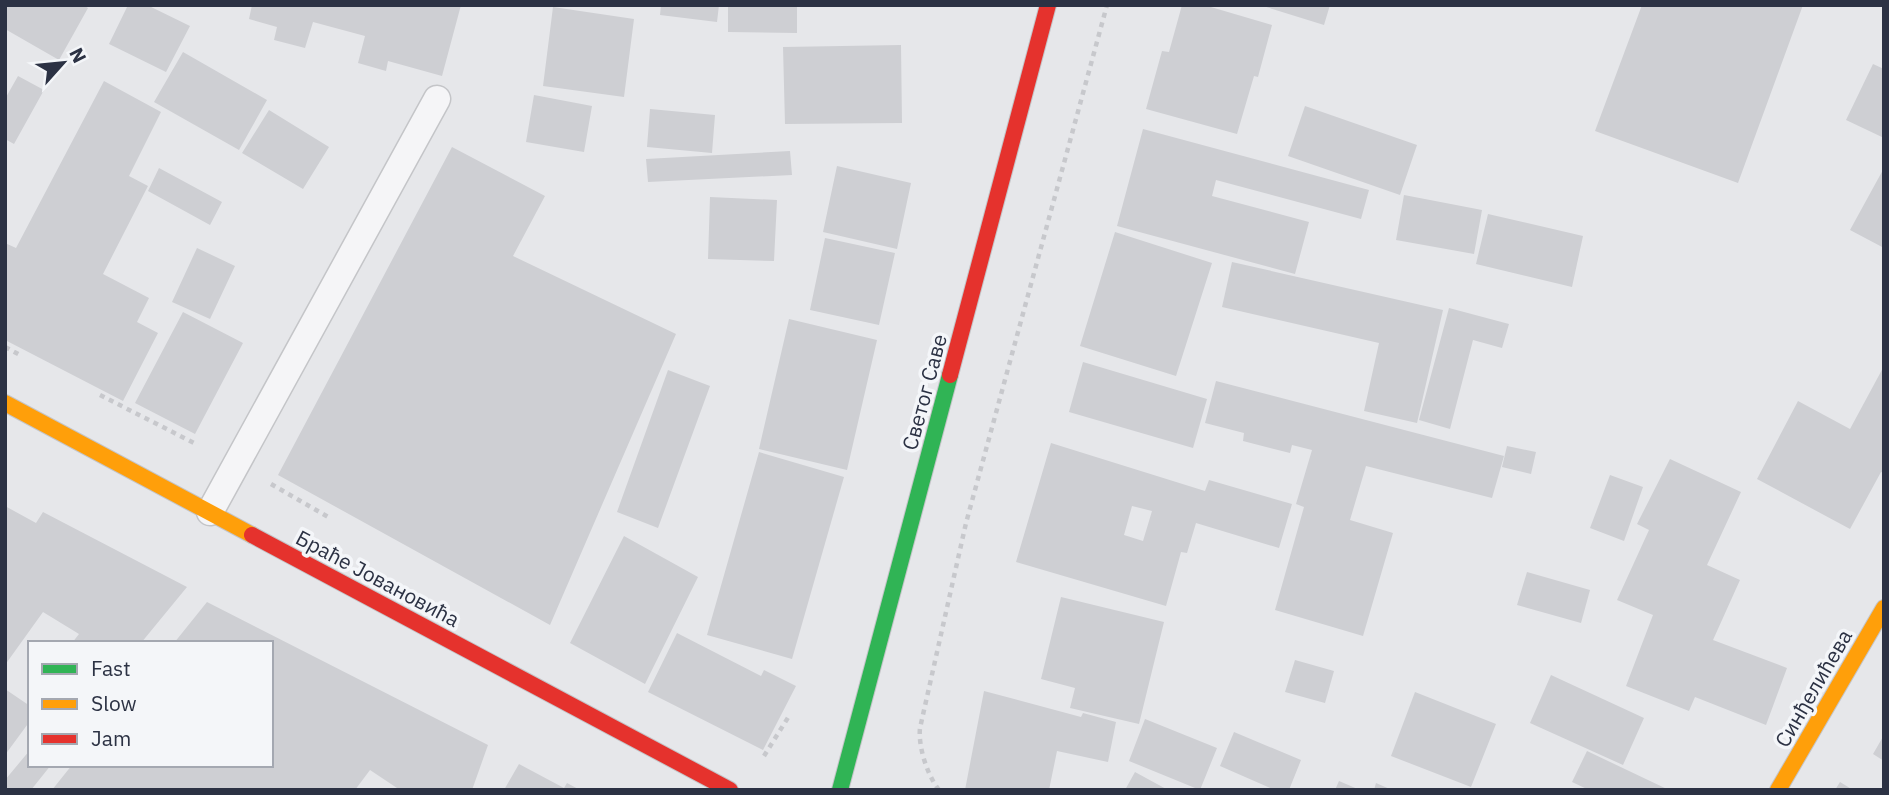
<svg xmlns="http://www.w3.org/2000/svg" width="1889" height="795" font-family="'IBM Plex Sans',sans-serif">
<rect width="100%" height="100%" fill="#e6e7ea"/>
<!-- building -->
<path fill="#cecfd3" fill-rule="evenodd" d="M7,5H83L88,8L59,60L5,29Z
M128,5H147L190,26L166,72L109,44Z
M252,5H461L442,76L388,61L386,71L358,63L365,36L313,22L305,48L274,40L277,27L249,19Z
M661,5H719L717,22L660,15Z
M728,5H797V33L728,32Z
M1182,5H1204L1272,25L1258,77L1254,76L1237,134L1146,109L1162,51L1169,52Z
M1260,5H1330L1324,25Z
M1642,5H1803L1738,183L1595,131Z
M553,7L634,19L624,97L543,86Z
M901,45L902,123L785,124L783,47Z
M183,52L267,100L239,150L154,102Z
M1873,64L1884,69V138L1846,120Z
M18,76L44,90L14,144L5,139V99Z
M104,81L161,112L129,176L148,186L103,274L149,298L137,322L158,333L123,401L5,340V243L16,248Z
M534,95L592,106L584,152L526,142Z
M1305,106L1417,145L1400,195L1288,156Z
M650,109L715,115L712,153L647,147Z
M269,110L329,147L303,189L242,153Z
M1143,129L1369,190L1361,219L1216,180L1212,196L1309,222L1295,274L1117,226Z
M452,147L545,196L513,256L676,334L550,625L278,475Z
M790,151L792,175L648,182L646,159Z
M837,166L911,183L897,249L823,232Z
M159,168L222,202L210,225L148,191Z
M1884,168V248L1850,230Z
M1404,195L1482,210L1474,254L1396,240Z
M710,197L777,200L774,261L708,259Z
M1488,214L1583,236L1572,287L1476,264Z
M1115,232L1212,263L1176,376L1080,346Z
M825,238L895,253L879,325L810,310Z
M197,248L235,266L210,319L172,302Z
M1232,262L1443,310L1417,423L1364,411L1379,343L1222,307Z
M1449,308L1509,324L1502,348L1473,340L1450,429L1419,420Z
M183,312L243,343L195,434L135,403Z
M789,319L877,340L847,470L759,449Z
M1083,362L1207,399L1193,448L1069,412Z
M1884,366V473L1881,472L1850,529L1757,479L1798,401L1850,429Z
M668,370L710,386L658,528L617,512Z
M1216,381L1504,456L1492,498L1366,466L1350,520L1393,533L1363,636L1275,610L1304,507L1296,504L1312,450L1292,445L1290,453L1243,441L1244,433L1205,423Z
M1051,443L1205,491L1209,480L1292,504L1279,548L1196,523L1187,553L1181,552L1166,606L1016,562ZM1132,506L1152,511L1143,541L1124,535Z
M1507,446L1536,452L1531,474L1502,467Z
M759,452L844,477L792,659L707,635Z
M1670,459L1741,492L1707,565L1740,580L1713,640L1787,668L1766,725L1695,697L1689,711L1626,686L1653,615L1617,600L1649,530L1637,524Z
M1610,475L1643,487L1624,541L1590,528Z
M5,506L36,523L43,512L187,587L141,643H72L79,634L43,612L5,665Z
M624,536L698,577L645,684L570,643Z
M1527,572L1590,590L1581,623L1517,605Z
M1061,597L1164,622L1139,724L1070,708L1075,688L1041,679Z
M207,602L488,745L472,790H400L370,770L355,790H52L72,765H271V643H174Z
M677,633L761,676L764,670L796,686L763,750L648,692Z
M1295,660L1334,671L1325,703L1285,692Z
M1551,675L1644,718L1623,765L1530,723Z
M5,689L30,706V721L5,755Z
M984,691L1081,717L1083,713L1116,722L1108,762L1057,751L1049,790H965Z
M1415,692L1496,724L1471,787L1391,756Z
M1145,719L1217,748L1200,790L1129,761Z
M1234,732L1301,760L1289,790H1275L1220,766Z
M1884,735V761L1873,754Z
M30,750V765H51L31,790H5V780Z
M1587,751L1669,790H1589L1572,782Z
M519,764L564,788L567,783L580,790H504Z
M1135,772L1168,790H1125Z
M1339,781L1360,790H1335Z
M1840,782L1853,790H1835Z
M1376,783L1392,790H1374Z"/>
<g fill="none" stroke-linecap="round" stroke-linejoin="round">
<!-- lane casing -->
<g stroke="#c4c5c8" stroke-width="29">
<path id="lane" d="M210,512L437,99"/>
</g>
<!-- fast casing -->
<g stroke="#c4c5c8" stroke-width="18">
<path id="fast" d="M840,790L950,375"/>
</g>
<!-- slow casing -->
<g stroke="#c4c5c8" stroke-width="18">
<path id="slow" d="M5,403L252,535
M1778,790L1884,608"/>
</g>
<!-- jam casing -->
<g stroke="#c4c5c8" stroke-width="18">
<path id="jam" d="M950,375L1048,5
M252,535L730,790"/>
</g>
<!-- path -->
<path stroke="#c7c8cc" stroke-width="4.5" stroke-dasharray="5 5" stroke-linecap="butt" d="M5,347L20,355
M100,395L198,445
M271,484L330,518
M764,756L789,716
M939,790C927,775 918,746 920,728L966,523L1107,5"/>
<!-- lane -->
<use href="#lane" stroke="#f5f5f7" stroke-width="26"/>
<!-- fast -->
<use href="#fast" stroke="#30b455" stroke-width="16"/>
<!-- slow -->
<use href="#slow" stroke="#ff9f0a" stroke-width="16"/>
<!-- jam -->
<use href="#jam" stroke="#e5322d" stroke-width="16"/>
</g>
<g text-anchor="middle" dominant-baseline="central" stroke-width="7" stroke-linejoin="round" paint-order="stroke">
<!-- street labels -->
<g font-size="21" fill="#2c3244" stroke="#f4f6f9">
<text transform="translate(924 392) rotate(-75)">Светог Саве</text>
<text transform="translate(378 578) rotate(28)">Браће Јовановића</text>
<text transform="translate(1813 688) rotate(-60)">Синђелићева</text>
</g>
</g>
<!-- border -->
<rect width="1889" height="795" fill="none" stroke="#2c3244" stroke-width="14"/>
<!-- legend -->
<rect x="28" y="641" width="245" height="126" fill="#f4f6f9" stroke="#a4a8b1" stroke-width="2"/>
<rect x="42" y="664" width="35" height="10" fill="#30b455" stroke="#a4a8b1" stroke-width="2"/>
<text x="91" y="676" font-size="21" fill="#2c3244">Fast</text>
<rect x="42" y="699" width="35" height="10" fill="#ff9f0a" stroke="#a4a8b1" stroke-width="2"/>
<text x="91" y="711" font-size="21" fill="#2c3244">Slow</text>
<rect x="42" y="734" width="35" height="10" fill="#e5322d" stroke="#a4a8b1" stroke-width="2"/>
<text x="91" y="746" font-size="21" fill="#2c3244">Jam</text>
<!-- north arrow -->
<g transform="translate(63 63) rotate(63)" stroke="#f4f6f9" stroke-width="5" paint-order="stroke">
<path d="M0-5L12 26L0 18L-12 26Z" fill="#2c3244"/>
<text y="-10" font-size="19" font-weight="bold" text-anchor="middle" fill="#2c3244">N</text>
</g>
</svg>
